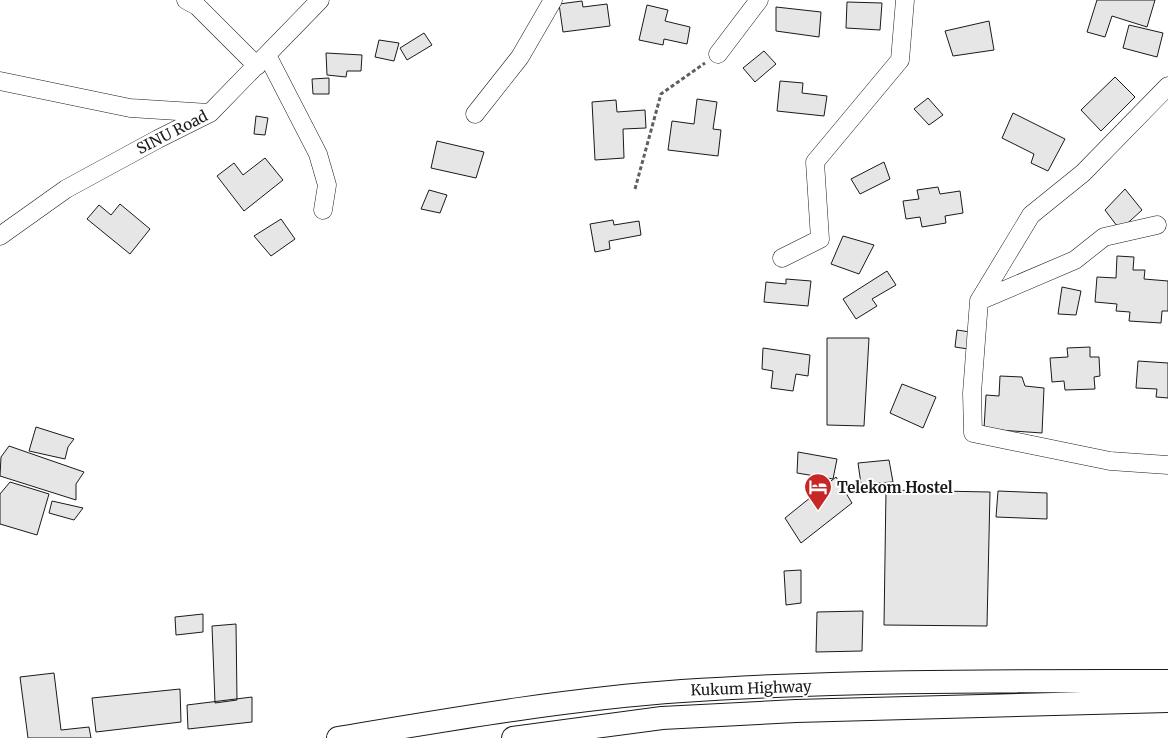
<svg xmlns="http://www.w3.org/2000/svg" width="1168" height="738" font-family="Merriweather,serif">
<rect width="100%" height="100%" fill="#fff"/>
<!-- building -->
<path fill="#e6e6e6" stroke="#1a1a1a" d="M1097,0H1155L1147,27L1112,16L1105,37L1087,32Z
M582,1L583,7L607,4L610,26L563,32L559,4Z
M847,2L882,3L880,30L846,28Z
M647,5L668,10L665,21L690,27L687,44L664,39L663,45L639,40Z
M776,7L821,12L819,37L776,31Z
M989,21L994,50L953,56L945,31Z
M1129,25L1163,33L1157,57L1123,48Z
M424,33L432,45L407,60L400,48Z
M379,40L399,43L394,61L375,57Z
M764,51L776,64L755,82L743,68Z
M326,53L362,55L361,71H347L346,77L327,75Z
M1115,77L1135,97L1101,131L1081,110Z
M329,78V94H313L312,79Z
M780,81L803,83L802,93L827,96L824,116L777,111Z
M928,98L943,115L929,125L914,109Z
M697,99L717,102L713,129L721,130L718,156L668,150L672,121L694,124Z
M616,100L617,112L645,110L646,128L623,129L624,158L595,160L592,102Z
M1013,113L1065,139L1048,171L1031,163L1034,154L1002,138Z
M256,116L268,118L265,135L254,134Z
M437,141L484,152L476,178L431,168Z
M265,158L283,180L244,211L217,176L234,163L243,175Z
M884,162L890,179L860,194L851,179Z
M938,187L940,194L960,191L963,213L945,216L946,223L922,227L920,217L906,219L903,201L919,199L917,190Z
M1125,189L1142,210L1120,230L1105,210Z
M429,190L447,195L440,213L421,209Z
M120,204L150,229L130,254L87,219L99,205L111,215Z
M281,219L295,239L271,256L254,236Z
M613,220L614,225L639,221L641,235L609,241L610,249L595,252L590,224Z
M843,236L874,245L859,274L831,264Z
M1117,256L1134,257L1133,270H1145L1144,279L1168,281V311H1162L1161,323L1129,321L1130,312L1116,311L1117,304L1095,302L1097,277L1116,278Z
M887,271L896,285L872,299L877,306L856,319L843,299Z
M786,279L811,281L808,306L764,302L766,282L786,284Z
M1062,287L1081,291L1076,315L1058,314Z
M957,330L970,332L968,349L955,347Z
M827,338H869L864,426L827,425Z
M1090,347V357H1099L1100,376L1094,377L1095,389L1065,390L1064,381L1052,382L1050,358L1068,357L1067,348Z
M763,348L810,355L808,376L796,374L793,391L771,388L773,371L762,369Z
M1138,361L1168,363V398L1156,397L1157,389L1136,388Z
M1000,376L1022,377L1025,386L1044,388L1042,433L984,429L986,395L999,396Z
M902,384L936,397L923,428L890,413Z
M36,427L74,439L68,447L65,459L29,451Z
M9,446L84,472L76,484V500L0,476L1,457Z
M798,452L837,459L833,479L797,473Z
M889,460L893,482L861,484L858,463Z
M836,477L852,503L801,543L785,518Z
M10,482L49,494L37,535L0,524V494Z
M886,490L990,492L987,626L884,625Z
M998,491L1047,493V519L996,517Z
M52,501L83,508L74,520L49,513Z
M801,570V603L786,605L784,571Z
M863,611L862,651L816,652L817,612Z
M203,614V632L176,635L175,617Z
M236,624L237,700L215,703L212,626Z
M54,673L61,730L89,727L91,738H28L20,677Z
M180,689L181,722L96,732L92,698Z
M252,697V722L188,729L187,705Z"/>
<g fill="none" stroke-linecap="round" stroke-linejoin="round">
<!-- minor casing -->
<g stroke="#1a1a1a" stroke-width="19">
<path id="minor" d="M186,0L197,6L257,66
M718,54L759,0
M267,55L318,154L327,185L323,210
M0,81L130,108L209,113
M475,114L520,57L553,0
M1157,225L1104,237L1075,260L979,301L972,393L973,433L1110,461L1168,465
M0,236L66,189L158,139L210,113L320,0
M782,258L820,239L815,162L900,60L905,0
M979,301L1031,215L1083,173L1168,86"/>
</g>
<!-- major casing -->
<g stroke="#1a1a1a" stroke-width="24">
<path id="major" d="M338,738C452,719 567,699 682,691C844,680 1006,681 1168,681
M513,738L662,718L796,711L1168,701"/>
</g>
<!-- path -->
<path stroke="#5f5f5f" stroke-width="3" stroke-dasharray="4 2.5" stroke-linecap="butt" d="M635,189L661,94L705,63"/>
<!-- minor -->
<use href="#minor" stroke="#fff" stroke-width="18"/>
<!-- major -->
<use href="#major" stroke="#fff" stroke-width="22"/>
</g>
<!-- icons -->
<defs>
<g id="hotel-pin" transform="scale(1.4375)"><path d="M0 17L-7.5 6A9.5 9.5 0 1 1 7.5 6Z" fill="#c62828" stroke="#fff"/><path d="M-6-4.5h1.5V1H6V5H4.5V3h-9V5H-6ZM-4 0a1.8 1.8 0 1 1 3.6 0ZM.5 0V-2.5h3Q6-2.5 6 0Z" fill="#fff"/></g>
</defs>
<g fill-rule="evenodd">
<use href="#hotel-pin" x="818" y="487"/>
</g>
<g text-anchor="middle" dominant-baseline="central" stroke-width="4" stroke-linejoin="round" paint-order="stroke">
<!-- street labels -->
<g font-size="15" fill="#1a1a1a" stroke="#fff">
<text transform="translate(172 132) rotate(-27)">SINU Road</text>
<text transform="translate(751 688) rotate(-2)">Kukum Highway</text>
</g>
<!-- poi labels -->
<g font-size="15" font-weight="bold" fill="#1a1a1a" stroke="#fff" text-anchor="start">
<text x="837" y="487">Telekom Hostel</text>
</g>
</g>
</svg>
